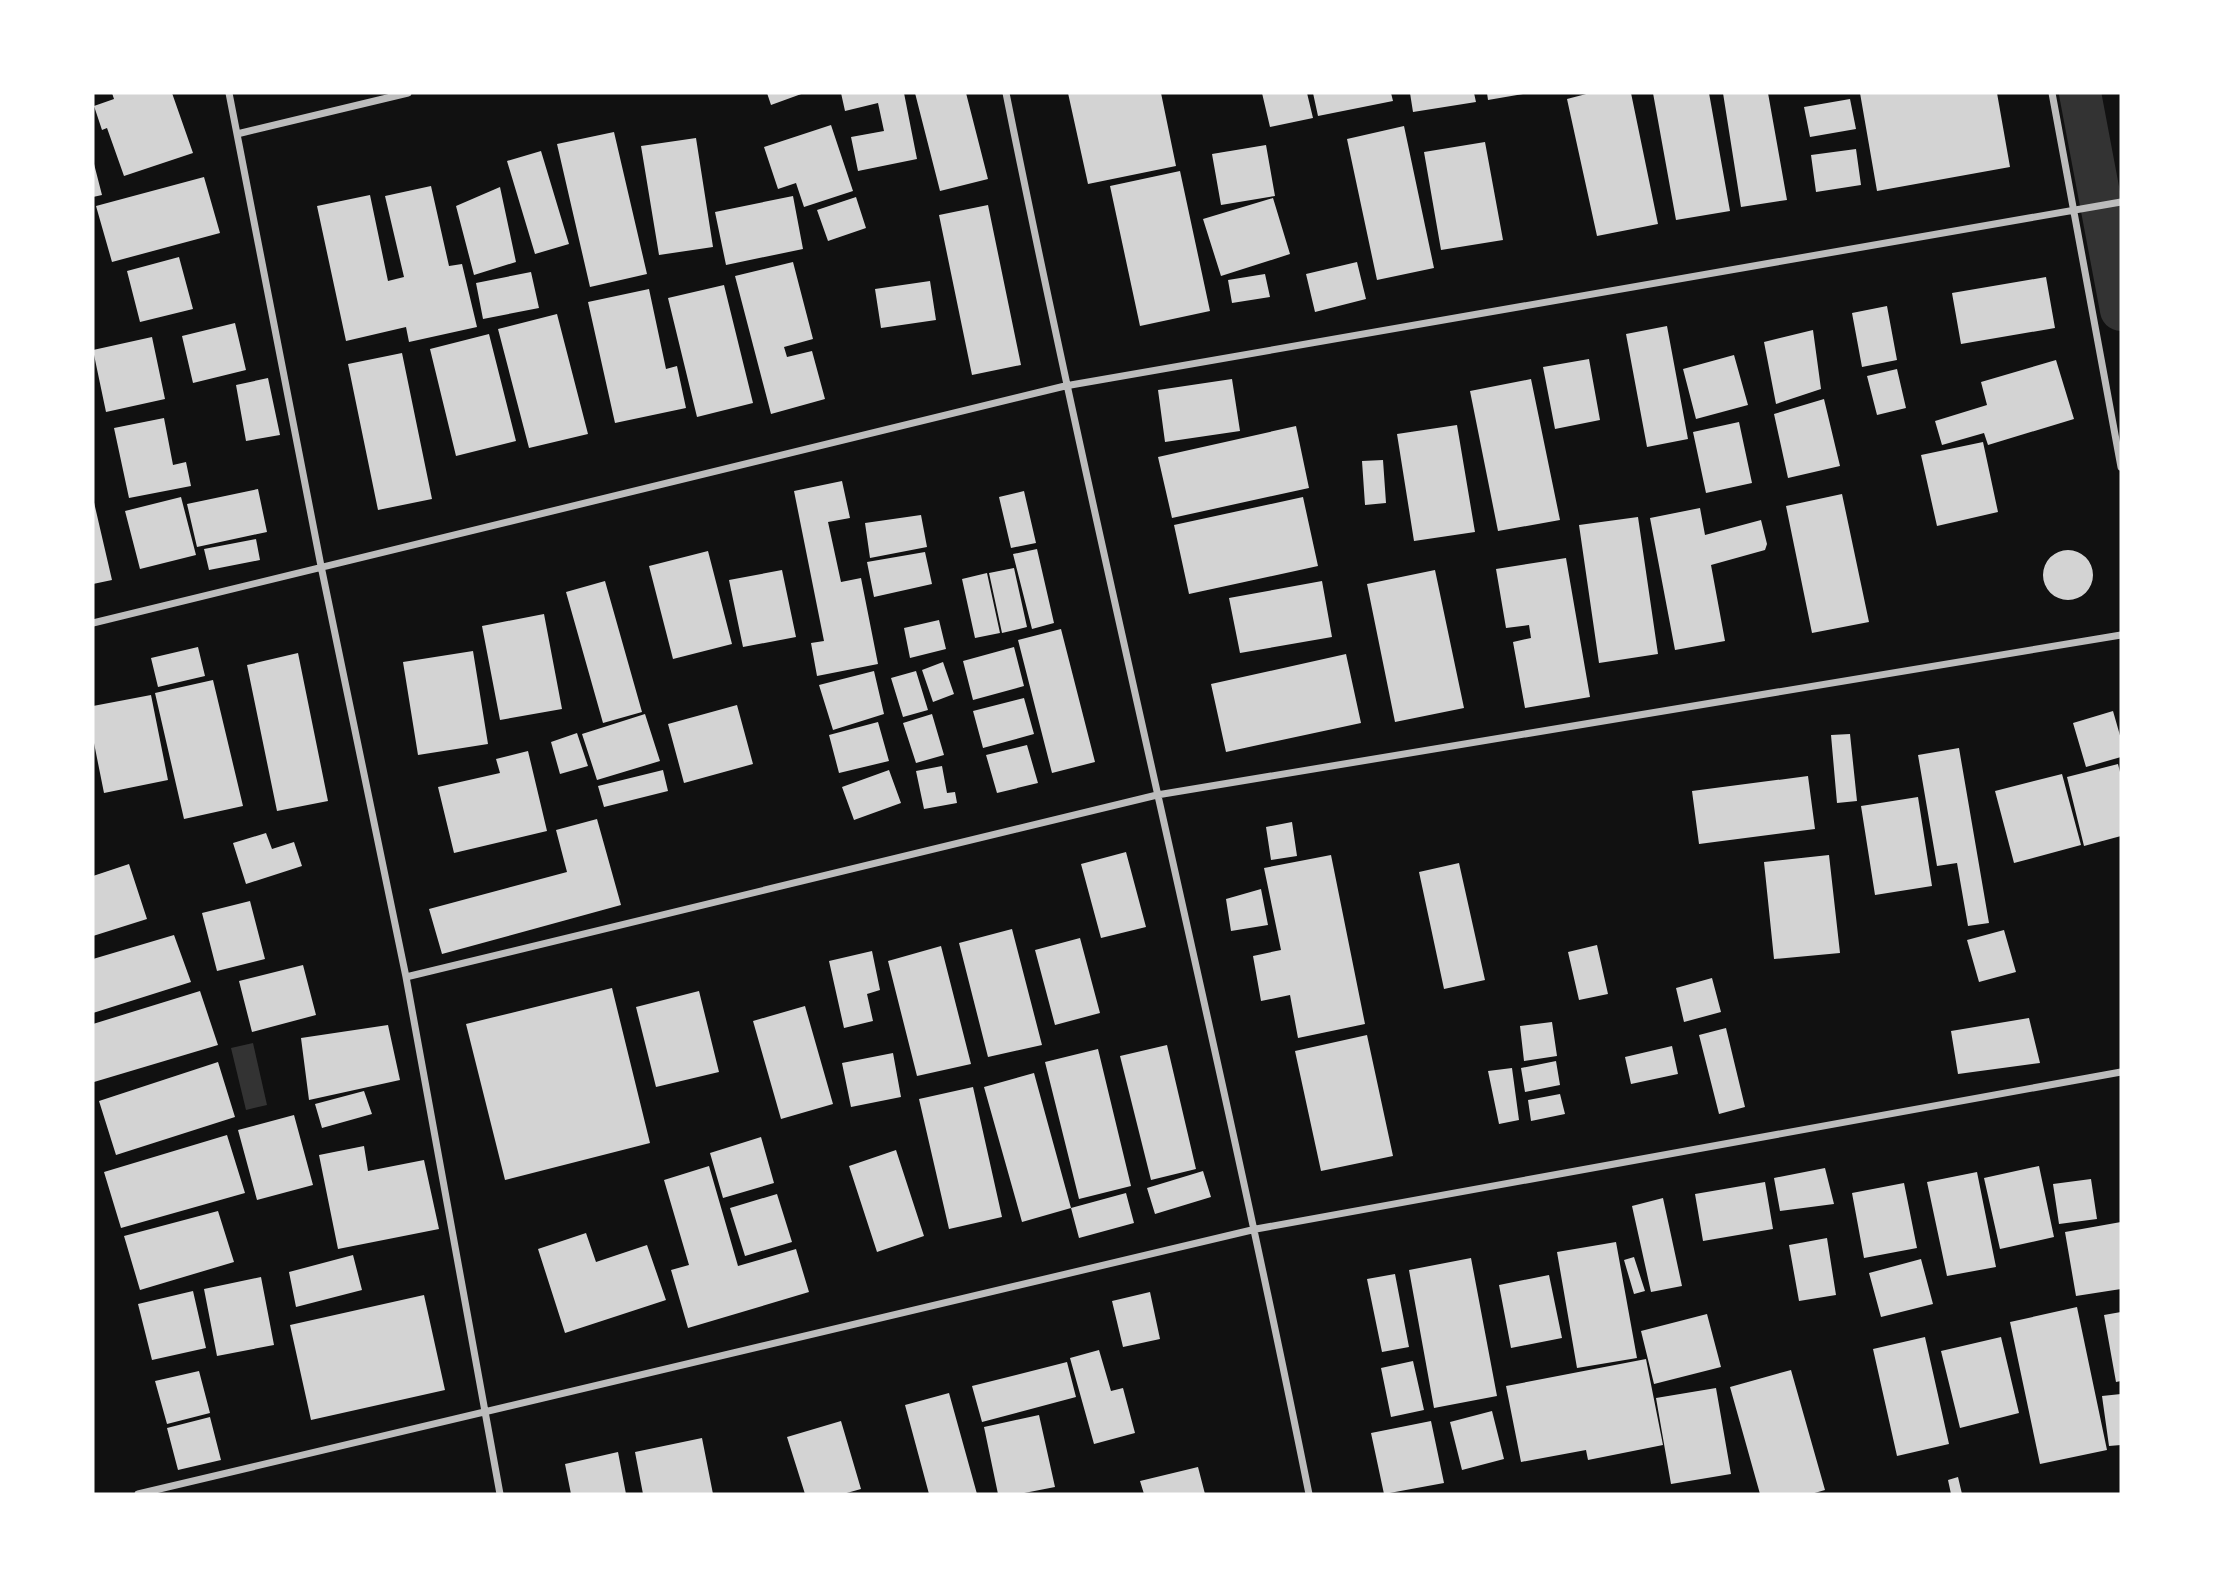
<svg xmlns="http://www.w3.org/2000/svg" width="2214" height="1587" font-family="'Work Sans',sans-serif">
<rect width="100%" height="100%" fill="#111"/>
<!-- water -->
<path fill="#333" d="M253,1043L267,1105L246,1110L231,1048Z"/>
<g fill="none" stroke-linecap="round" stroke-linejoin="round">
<!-- canal -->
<path stroke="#333" stroke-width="42" d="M2080,93L2121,310"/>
</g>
<!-- building -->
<path fill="#d3d3d3" d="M112,93H172L193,153L124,176L107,128L102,130L94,106L114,99Z
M767,93H804L771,105Z
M841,93H904L917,159L858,171L851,137L884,131L878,103L845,111Z
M915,93H966L988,179L940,191Z
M1068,93H1161L1176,166L1088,184Z
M1262,93H1307L1313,118L1270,127Z
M1313,93H1391L1393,101L1318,116Z
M1410,93H1474L1476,102L1413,112Z
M1487,93H1523V94L1488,100Z
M1590,93H1631L1658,224L1597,236L1567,99Z
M1653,93H1709L1730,211L1676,220Z
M1723,93H1768L1787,200L1741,207Z
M1860,93H1997L2010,167L1877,191Z
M1850,99L1856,129L1810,137L1804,107Z
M831,125L853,191L804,207L796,183L778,189L764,147Z
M1404,126L1434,268L1377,280L1347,139Z
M614,132L647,274L590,287L557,144Z
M696,138L713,247L659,255L641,146Z
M1485,142L1503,240L1441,250L1424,152Z
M1266,145L1275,196L1221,205L1212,154Z
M1856,149L1861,185L1816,192L1811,155Z
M541,151L569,244L535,254L507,161Z
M93,160L102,195L93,197Z
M1180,171L1210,311L1140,326L1110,186Z
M204,177L220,233L112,262L96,206Z
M431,186L449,266L462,264L477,327L409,342L406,327L346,341L317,206L370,195L388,281L404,277L385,196Z
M500,187L516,262L474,275L456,206Z
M793,196L803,249L726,265L715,212Z
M856,197L866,228L828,241L817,210Z
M1273,198L1290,254L1221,276L1203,219Z
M988,205L1021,365L972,375L939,215Z
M179,257L193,309L140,322L127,271Z
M793,262L813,339L784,347L787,357L812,351L825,399L771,414L735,276Z
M1357,262L1366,299L1315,312L1306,274Z
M531,272L539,308L483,319L476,283Z
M1265,274L1270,297L1232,303L1228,280Z
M2046,277L2055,328L1961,344L1952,293Z
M930,281L936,320L881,328L875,289Z
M724,285L753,403L697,417L668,298Z
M649,289L666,369L677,366L686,408L615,423L588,302Z
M1887,306L1897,360L1862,367L1852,313Z
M557,314L588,434L529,448L498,329Z
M235,323L246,370L193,383L182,336Z
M1667,326L1688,439L1647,447L1626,334Z
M1813,330L1821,389L1776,404L1764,342Z
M489,334L516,441L456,456L430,349Z
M152,337L165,399L106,412L93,350Z
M402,353L432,499L378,510L348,364Z
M1734,355L1748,405L1696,419L1683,369Z
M1589,359L1600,420L1555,429L1543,367Z
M2056,360L2074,419L1988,445L1984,433L1942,445L1935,421L1987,405L1981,382Z
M1897,369L1906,408L1877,415L1867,376Z
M268,378L280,435L246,441L236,385Z
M1232,379L1240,431L1165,442L1158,390Z
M1531,379L1560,520L1498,531L1470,391Z
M1824,399L1840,466L1788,478L1774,414Z
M164,418L173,465L186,462L191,486L129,498L114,428Z
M1739,422L1752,483L1706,493L1693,432Z
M1457,425L1475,532L1414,541L1397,434Z
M1296,426L1309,488L1172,518L1158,457Z
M1983,442L1998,512L1937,526L1921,455Z
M1383,460L1386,503L1365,505L1362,461Z
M842,481L850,518L828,522L841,582L861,578L878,664L817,676L811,643L824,641L794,491Z
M258,489L267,532L197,547L187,504Z
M1024,491L1036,543L1011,548L999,497Z
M1842,494L1869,622L1812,633L1786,506Z
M181,497L196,555L140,569L125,511Z
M1303,497L1318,566L1189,594L1174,525Z
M93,498L112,580L93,584Z
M1700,508L1705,535L1761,520L1767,544L1765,550L1711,565L1725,641L1675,650L1650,518Z
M921,515L927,547L870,558L865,523Z
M1638,517L1658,654L1599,663L1579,525Z
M256,539L260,560L209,570L204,549Z
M1037,549L1054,623L1032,629L1013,554Z
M2043 575a25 25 0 1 1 50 0a25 25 0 1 1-50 0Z
M708,551L732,644L673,659L649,566Z
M925,552L932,584L874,597L867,562Z
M1566,558L1590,697L1525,708L1513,642L1531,638L1529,625L1506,628L1496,569Z
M1014,568L1027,627L1002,633L989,573Z
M782,570L796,637L743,647L729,580Z
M1435,570L1464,708L1395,722L1367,584Z
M987,573L1000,633L975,638L962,579Z
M605,581L642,712L603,723L566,592Z
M1322,581L1332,637L1240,653L1229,598Z
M544,614L562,709L500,720L482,626Z
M939,620L946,649L910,658L904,628Z
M1061,629L1095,762L1052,773L1018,640Z
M198,647L205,676L158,687L151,658Z
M1014,647L1024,686L973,700L963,661Z
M473,651L488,744L418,755L403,662Z
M298,653L328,801L277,811L247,665Z
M1346,654L1361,723L1226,752L1211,684Z
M943,662L954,694L933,702L922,670Z
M874,671L884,714L833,730L819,685Z
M916,671L928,710L903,717L891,678Z
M213,680L243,806L184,819L155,693Z
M151,695L168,780L104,793L93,738V706Z
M1024,698L1034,734L983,748L973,711Z
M737,705L753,764L684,783L668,724Z
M2113,711L2121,739V757L2086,767L2073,723Z
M645,714L660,761L597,780L582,734Z
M932,714L944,755L916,763L903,723Z
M878,722L889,761L839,773L829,735Z
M577,733L588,766L560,774L551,742Z
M1850,734L1857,801L1837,803L1831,735Z
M1027,745L1038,783L997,793L986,755Z
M1959,748L1989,923L1968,926L1957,863L1937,866L1918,755Z
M528,751L547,831L454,853L438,787L500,773L496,759Z
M2118,764L2121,776V836L2084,846L2067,777Z
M942,766L947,793L955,792L957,803L924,809L916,771Z
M663,770L668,791L604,807L598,786Z
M889,770L901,803L854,820L842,787Z
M2062,774L2081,845L2014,863L1995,791Z
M1808,776L1815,829L1699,844L1692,791Z
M1918,797L1932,886L1875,895L1861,806Z
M597,819L621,905L442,954L429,909L567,872L556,830Z
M1292,822L1297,856L1271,860L1266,827Z
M266,833L272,849L294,842L302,866L246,884L233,843Z
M1126,852L1146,927L1101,938L1081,864Z
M1331,855L1365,1024L1298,1038L1290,995L1261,1001L1253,956L1281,950L1264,868Z
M1829,855L1840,953L1774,959L1764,862Z
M1459,863L1485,980L1444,989L1419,872Z
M129,864L147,919L93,936V876Z
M1261,889L1268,925L1231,931L1226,899Z
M250,901L265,959L217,971L202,913Z
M1012,929L1042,1045L988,1057L959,943Z
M2004,930L2016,972L1979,982L1967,940Z
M174,935L191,982L93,1013V959Z
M1080,938L1100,1013L1055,1025L1035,950Z
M1597,945L1608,994L1579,1000L1568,952Z
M941,946L971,1064L917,1076L888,961Z
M872,951L880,990L867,994L873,1021L844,1028L829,961Z
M303,965L316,1015L252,1032L239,981Z
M1712,978L1721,1012L1684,1022L1676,988Z
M612,988L650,1143L505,1180L466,1024Z
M200,991L218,1045L94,1082L93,1024Z
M699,991L719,1072L656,1087L636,1007Z
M805,1006L833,1104L781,1119L753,1021Z
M2029,1018L2040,1063L1958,1074L1951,1031Z
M1552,1022L1557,1056L1524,1061L1520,1026Z
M388,1025L400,1080L309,1100L301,1038Z
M1726,1028L1745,1107L1719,1114L1699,1035Z
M1367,1035L1393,1156L1321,1171L1295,1051Z
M1167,1045L1196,1169L1151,1180L1120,1056Z
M1672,1046L1678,1074L1631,1084L1625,1057Z
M1098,1049L1131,1186L1079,1199L1045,1062Z
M893,1053L901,1097L851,1107L842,1063Z
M1556,1061L1560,1085L1525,1092L1521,1068Z
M218,1062L235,1117L116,1155L99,1101Z
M1512,1068L1519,1120L1499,1124L1488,1071Z
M1034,1073L1071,1208L1022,1222L984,1087Z
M973,1087L1002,1217L949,1229L919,1099Z
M364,1091L372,1114L322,1128L315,1104Z
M1560,1094L1565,1114L1531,1121L1528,1100Z
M294,1115L313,1185L257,1200L238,1130Z
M227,1135L245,1193L121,1228L104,1172Z
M761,1137L774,1183L723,1198L710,1153Z
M364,1146L368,1171L424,1160L439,1229L338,1249L319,1155Z
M896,1150L924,1236L877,1252L849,1166Z
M709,1166L738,1266L796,1249L809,1292L688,1328L671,1270L689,1265L664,1180Z
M2039,1166L2054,1237L2000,1249L1984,1178Z
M1825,1168L1834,1204L1780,1211L1774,1178Z
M1203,1171L1211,1197L1155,1214L1147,1188Z
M1977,1172L1996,1267L1947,1276L1927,1182Z
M2091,1179L2097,1219L2059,1224L2053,1184Z
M1765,1182L1773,1229L1703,1241L1695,1194Z
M1904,1183L1917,1248L1864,1258L1852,1193Z
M1126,1193L1134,1223L1079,1238L1071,1208Z
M777,1194L792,1242L745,1256L730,1208Z
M1663,1198L1682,1286L1651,1292L1632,1206Z
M218,1211L234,1262L140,1290L124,1236Z
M2121,1222V1289L2076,1296L2065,1232Z
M586,1233L596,1262L647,1245L666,1300L565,1333L538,1249Z
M1827,1238L1836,1295L1799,1301L1789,1245Z
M1616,1242L1637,1358L1577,1368L1557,1252Z
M353,1255L362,1290L296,1307L289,1272Z
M1634,1257L1645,1291L1634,1294L1624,1260Z
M1471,1258L1497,1396L1434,1408L1409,1270Z
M1921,1259L1933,1304L1881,1317L1869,1273Z
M1395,1274L1409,1347L1382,1352L1367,1279Z
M1549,1275L1562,1338L1511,1348L1499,1285Z
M261,1277L274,1345L217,1356L204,1289Z
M193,1291L206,1348L152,1360L138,1304Z
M1150,1292L1160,1339L1123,1347L1112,1301Z
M424,1295L445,1390L311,1420L290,1325Z
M2077,1307L2107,1450L2040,1464L2010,1322Z
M2121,1312V1381L2116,1382L2104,1315Z
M1707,1314L1721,1367L1654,1384L1641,1331Z
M1925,1337L1949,1444L1897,1456L1873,1349Z
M2001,1337L2019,1413L1960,1428L1941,1351Z
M1099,1350L1111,1391L1123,1388L1135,1433L1094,1444L1070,1358Z
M1646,1359L1663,1445L1588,1460L1586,1450L1521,1462L1506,1386Z
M1413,1361L1424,1410L1391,1417L1381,1368Z
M1067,1362L1076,1397L982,1422L972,1386Z
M1791,1370L1825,1490L1811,1494H1760L1730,1387Z
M199,1371L210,1413L167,1424L155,1381Z
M1716,1388L1731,1474L1671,1484L1656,1398Z
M949,1393L977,1494H929L905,1405Z
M2121,1394V1445L2109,1446L2102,1396Z
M1492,1411L1504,1459L1462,1470L1450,1422Z
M1039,1415L1055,1487L1019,1494H998L984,1427Z
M210,1417L221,1460L178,1470L167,1428Z
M841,1421L861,1489L843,1494H805L787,1437Z
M1431,1421L1444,1483L1384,1494L1371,1433Z
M702,1438L713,1494H643L635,1452Z
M618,1452L626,1494H571L565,1464Z
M1198,1467L1205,1494H1144L1140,1481Z
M1958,1477L1962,1494H1951L1948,1480Z"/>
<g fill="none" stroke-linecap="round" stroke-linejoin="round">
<!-- minor -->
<path stroke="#bcbcbc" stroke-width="7" d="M229,93L321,566L406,977L500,1494
M1006,93C1100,561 1215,1026 1309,1494
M2052,93L2121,467
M237,134L408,93
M93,623L1065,386L2121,202
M406,977L1157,795L2121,635
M138,1494L1256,1229L2121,1072"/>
</g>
<!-- border -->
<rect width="2214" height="1587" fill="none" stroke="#ffffff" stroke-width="189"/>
</svg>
